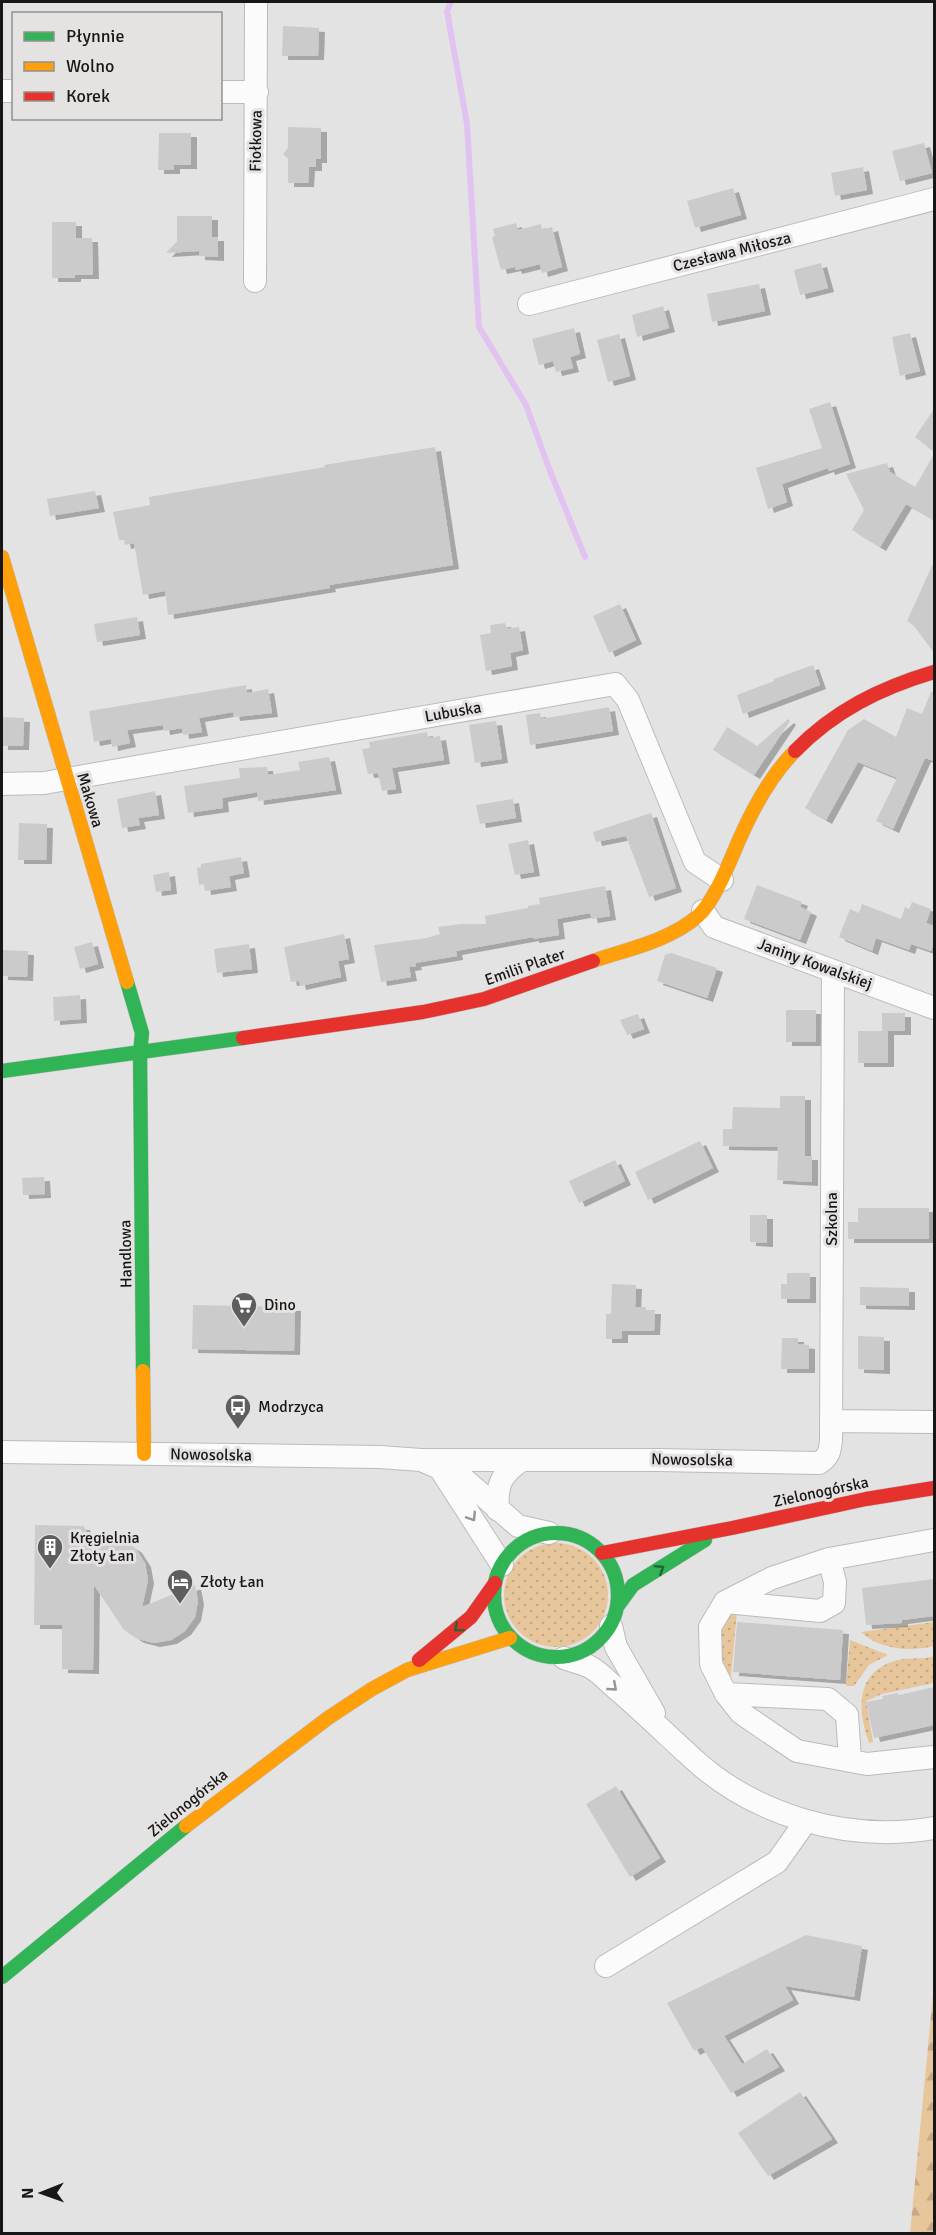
<svg xmlns="http://www.w3.org/2000/svg" width="936" height="2235" font-family="Signika,sans-serif">
<defs>
<pattern id="grass-dots" width="8" height="8" patternUnits="userSpaceOnUse" patternTransform="scale(1.5)"><rect width="8" height="8" fill="#e7c69c"/><path d="M2 2h.1M6 6h.1" fill="none" stroke="#c5a986" stroke-width="1.8" stroke-linecap="round"/></pattern>
<pattern id="forest-firs" width="22" height="20" patternUnits="userSpaceOnUse" patternTransform="scale(1.5)"><rect width="22" height="20" fill="#e7c69c"/><path d="M5 1l3.5 6h-7zM16 11l3.5 6h-7z" fill="#c5a986"/></pattern>
<filter id="shadow"><feDropShadow dx="6" dy="4" stdDeviation="0" flood-color="#0004"/></filter>
</defs>
<rect width="100%" height="100%" fill="#e4e3e3"/>
<!-- grass -->
<path fill="url(#grass-dots)" d="M504 1595a52 52 0 1 1 104 0a52 52 0 1 1-104 0Z
M737,1611L731,1676L717,1661L715,1637L723,1617Z
M934,1622V1646C910,1652 880,1650 861,1632Z
M850,1640L888,1655L869,1665L854,1686H846Z
M934,1656V1683L882,1694L866,1701L873,1742L869,1743C857,1709 855,1671 898,1660C910,1657 923,1660 934,1656Z"/>
<!-- forest -->
<path fill="url(#forest-firs)" d="M934,1984V2233H910Z"/>
<g fill="none" stroke-linecap="round" stroke-linejoin="round">
<!-- stream -->
<path stroke="#e2c2f1" stroke-width="6" d="M451,2L447,11L467,124L479,327L526,405L550,471L585,557"/>
</g>
<!-- building -->
<path fill="#cccbcb" filter="url(#shadow)" d="M283,26L319,28L318,56H282Z
M288,127L321,128V159H316V167H309L308,183H288V159L283,154L288,148Z
M159,133H191V165H174V170H158Z
M924,143L932,173L900,181L892,151Z
M863,167L867,190L835,196L831,173Z
M733,188L741,215L695,228L687,201Z
M177,216H212V237H218V257L199,256V251L166,253L177,241Z
M52,222H76V238H92L93,275H75V278H52Z
M516,223L518,230L541,224L542,230L552,227L562,267L542,273L540,264L516,270L515,267L501,270L492,237L495,236L493,229Z
M821,263L828,288L800,295L794,270Z
M759,284L765,311L712,322L707,294Z
M663,306L669,328L637,337L632,315Z
M574,328L580,354L570,357L573,368L556,372L553,361L539,365L532,339Z
M910,333L920,371L900,376L892,337Z
M619,334L630,376L608,382L597,340Z
M830,402L850,464L829,471L828,468L782,484L787,502L768,509L756,468L822,448L809,409Z
M934,409V452L915,437Z
M435,447L453,565L329,585L330,588L168,615L165,591L143,595L134,543L125,545L124,540H119L113,512L150,505L149,497L325,467L324,465Z
M934,454V520L906,504L880,547L852,530L864,510L846,474L887,463L890,472L915,487Z
M95,491L99,508L50,516L47,499Z
M934,561V653L914,626L907,621Z
M620,604L636,640L609,653L593,616Z
M137,617L140,635L97,642L94,624Z
M505,623L507,629L519,627L523,650L510,653L512,666L486,671L480,635L491,633L490,625Z
M813,665L820,685L743,714L737,695L774,681V679Z
M246,685L247,693L268,689L272,713L234,717L233,712L199,718L202,732L183,735L182,728L164,731L163,725L127,730L130,743L112,747L111,739L94,742L89,711Z
M934,691V761L925,758L893,829L876,821L897,778L858,762L826,820L805,808L848,730L864,719L896,737L907,708L922,714L931,692Z
M609,707L613,731L530,745L526,715L540,713L541,719Z
M2,717L24,718L23,746H2Z
M788,719L790,721L754,775L713,750L727,727L757,746Z
M496,721L502,759L475,763L469,725Z
M427,732L428,738L440,736L444,760L392,768L396,789L382,791L378,773L368,774L362,749L370,748L369,742Z
M329,757L336,790L258,801L257,792L222,798L223,808L188,813L184,786L240,778L239,768L267,767L268,775L300,770L298,762Z
M155,791L159,815L138,818L140,825L122,828L117,799Z
M513,799L516,818L480,824L476,805Z
M651,813L676,888L649,897L626,836L596,842L593,832Z
M19,823L47,824L46,860H18Z
M528,840L534,872L515,875L508,844Z
M241,857L244,873L229,876L231,887L205,891L204,884L199,885L197,868L201,867V864Z
M169,872L171,890L156,892L153,875Z
M757,885L802,902L800,907L811,912L800,940L744,919Z
M605,886L610,916L592,919L590,913L557,919L559,935L533,939V937L456,951L457,956L415,963L416,966L409,967L411,977L381,982L374,945L427,938L440,934L438,927L461,924H486L485,916L528,908V906L540,904L539,898Z
M912,902L931,909L926,923L934,926V942L931,951L911,944L909,950L876,938L872,951L839,937L850,909L859,913L862,904L901,919L905,907L909,909Z
M344,934L349,959L338,961L341,977L300,986L299,981L291,982L284,947Z
M92,942L98,964L80,969L74,947Z
M249,944L252,969L217,973L214,949Z
M2,950L28,951L27,977L2,976Z
M671,953L717,968L707,998L657,981L665,955Z
M80,995L81,1019L54,1021L53,997Z
M786,1010H816V1042H786Z
M882,1013H905V1031H888V1063H858V1031H884H882Z
M638,1014L644,1029L627,1035L620,1020Z
M780,1096H805V1156H812V1182L777,1180L778,1147L723,1146V1129H732L733,1107L780,1108Z
M700,1141L713,1168L648,1200L635,1172Z
M615,1160L625,1181L579,1203L569,1181Z
M44,1177L45,1194L23,1195L22,1178Z
M858,1208H929V1239H848V1222H858Z
M750,1215H767V1243L750,1242Z
M787,1273H810V1299H781V1284H787Z
M612,1284L636,1285L635,1307H646V1310H655L654,1331H622V1339H606V1314H611Z
M860,1287L909,1288V1306L860,1305Z
M193,1305L295,1307L294,1351L192,1349Z
M858,1336L884,1337V1370L858,1369Z
M782,1338H798V1344L809,1345V1369H781Z
M35,1525L84,1526L90,1540L106,1537L123,1540L136,1549L145,1563L148,1580L142,1607L195,1585L198,1601L195,1617L185,1631L171,1640L154,1643L138,1639L124,1630L94,1585L93,1670L62,1669V1625H34Z
M934,1579V1616L902,1620V1623L866,1625L862,1588Z
M737,1622L843,1630L840,1680L733,1672Z
M934,1687V1725L874,1738L866,1702L883,1699L882,1696L898,1693L899,1695Z
M616,1786L660,1858L630,1877L586,1804Z
M806,1935L862,1946L854,1997L785,1986L793,2000L724,2036L742,2064L767,2049L779,2067L731,2093L702,2047L694,2051L667,2003Z
M800,2092L832,2139L768,2176L738,2133Z"/>
<g fill="none" stroke-linecap="round" stroke-linejoin="round">
<!-- street casing -->
<g stroke="#bcbbbb" stroke-width="24">
<path id="street" d="M2,91H14
M220,92H257
M255,281L256,2
M529,304L934,199
M2,784L44,783L615,684L628,700L695,862L722,880
M703,911L714,927L934,1008
M831,1421L934,1422
M2,1452L380,1457L421,1460L464,1479L518,1526L549,1533
M421,1460H657L819,1463C829,1457 830,1451 831,1440L833,971
M441,1470L502,1565
M498,1510C496,1485 501,1474 522,1460
M934,1540L829,1559L772,1578L725,1602L710,1627L711,1664L726,1694L741,1713L797,1751L867,1764L934,1757
M725,1602L820,1611L834,1603L835,1582L829,1559
M611,1626L616,1647L654,1713
M564,1658C572,1661 582,1663 590,1667C600,1672 609,1683 618,1690C642,1711 665,1733 689,1755C753,1816 848,1843 934,1828
M726,1694L828,1699L847,1715L850,1760
M606,1966L777,1862L806,1821"/>
</g>
<!-- fast casing -->
<g stroke="#bcbbbb" stroke-width="15">
<path id="fast" d="M127,982L142,1033L140,1053L143,1371
M2,1071L243,1038
M494 1595a62 62 0 1 1 124 0a62 62 0 1 1-124 0Z
M617,1607L633,1585L705,1540
M2,1977L186,1826"/>
</g>
<!-- slow casing -->
<g stroke="#bcbbbb" stroke-width="15">
<path id="slow" d="M2,557L127,982
M593,961C628,949 669,941 698,916C714,902 730,861 739,840C753,808 770,776 795,751
M143,1371L144,1454
M186,1826L328,1718L372,1689L407,1670L510,1638"/>
</g>
<!-- jam casing -->
<g stroke="#bcbbbb" stroke-width="15">
<path id="jam" d="M795,751C834,711 880,688 934,672
M243,1038L423,1012L484,999L593,961
M602,1553L732,1528L866,1499L934,1488
M419,1660L471,1617L495,1583"/>
</g>
<!-- street -->
<use href="#street" stroke="#fbfbfb" stroke-width="22"/>
<!-- fast -->
<use href="#fast" stroke="#30b455" stroke-width="14"/>
<!-- slow -->
<use href="#slow" stroke="#ff9f0a" stroke-width="14"/>
<!-- jam -->
<use href="#jam" stroke="#e5322d" stroke-width="14"/>
</g>
<!-- one-way arrows -->
<defs><path id="oneway-chevron" d="M-2-3.5L2.5 0L-2 3.5" fill="none" stroke-width="1.6" stroke-linecap="round" stroke-linejoin="round" transform="scale(1.5)"/></defs>
<g stroke="#959494">
<use href="#oneway-chevron" transform="translate(472 1517) rotate(57)"/>
<use href="#oneway-chevron" transform="translate(613 1687) rotate(41)"/>
</g>
<g stroke="#246536">
<use href="#oneway-chevron" transform="translate(660 1569) rotate(-32)"/>
<use href="#oneway-chevron" transform="translate(458 1628) rotate(140)"/>
</g>
<!-- icons -->
<defs>
<g id="supermarket-pin" transform="scale(1.35)"><path d="M0 17L-7.5 6A9.5 9.5 0 1 1 7.5 6Z" fill="#5f5e5e" stroke="#e5e2e2"/><path d="M-6-5.5h2.5l.6 2H6L4.5 2H-2.5L-4.4-4H-6ZM-1.5 3.2a1.3 1.3 0 1 0 .1 0ZM3 3.2a1.3 1.3 0 1 0 .1 0Z" fill="#fff"/></g>
<g id="bus-pin" transform="scale(1.35)"><path d="M0 17L-7.5 6A9.5 9.5 0 1 1 7.5 6Z" fill="#5f5e5e" stroke="#e5e2e2"/><path d="M-5-6H5V4H4V6H2V4H-2V6H-4V4H-5ZM-3.5-4V0h7V-4ZM-3.5 1.2v1.5H-2V1.2ZM2 1.2v1.5H3.5V1.2Z" fill="#fff"/></g>
<g id="building-pin" transform="scale(1.35)"><path d="M0 17L-7.5 6A9.5 9.5 0 1 1 7.5 6Z" fill="#5f5e5e" stroke="#e5e2e2"/><path d="M-4-6H4V6H1V3H-1V6H-4ZM-2.5-4.3h1.7v1.8h-1.7ZM.8-4.3h1.7v1.8H.8ZM-2.5-1h1.7V.8h-1.7ZM.8-1h1.7V.8H.8Z" fill="#fff"/></g>
<g id="hotel-pin" transform="scale(1.35)"><path d="M0 17L-7.5 6A9.5 9.5 0 1 1 7.5 6Z" fill="#5f5e5e" stroke="#e5e2e2"/><path d="M-6-4.5h1.5V1H6V5H4.5V3h-9V5H-6ZM-4 0a1.8 1.8 0 1 1 3.6 0ZM.5 0V-2.5h3Q6-2.5 6 0Z" fill="#fff"/></g>
</defs>
<g fill-rule="evenodd">
<use href="#supermarket-pin" x="244" y="1305"/>
<use href="#bus-pin" x="238" y="1407"/>
<use href="#building-pin" x="50" y="1547"/>
<use href="#hotel-pin" x="180" y="1582"/>
</g>
<g text-anchor="middle" dominant-baseline="central" stroke-width="6" stroke-linejoin="round" paint-order="stroke">
<!-- street labels -->
<g font-size="16" fill="#181616" stroke="#e5e2e2">
<text transform="translate(256 141) rotate(-89)">Fiołkowa</text>
<text transform="translate(732 252) rotate(-14)">Czesława Miłosza</text>
<text transform="translate(453 712) rotate(-10)">Lubuska</text>
<text transform="translate(90 800) rotate(73)">Makowa</text>
<text transform="translate(815 964) rotate(20)">Janiny Kowalskiej</text>
<text transform="translate(525 967) rotate(-19)">Emilii Plater</text>
<text transform="translate(832 1219) rotate(-90)">Szkolna</text>
<text transform="translate(126 1254) rotate(-91)">Handlowa</text>
<text transform="translate(211 1455) rotate(1)">Nowosolska</text>
<text transform="translate(692 1460) rotate(1)">Nowosolska</text>
<text transform="translate(821 1492) rotate(-12)">Zielonogórska</text>
<text transform="translate(188 1803) rotate(-39)">Zielonogórska</text>
</g>
<!-- poi labels -->
<g font-size="16" fill="#181616" stroke="#e5e2e2" text-anchor="start">
<text x="264" y="1305">Dino</text>
<text x="258" y="1407">Modrzyca</text>
<text x="70" y="1538">Kręgielnia<tspan x="70" dy="18">Złoty Łan</tspan></text>
<text x="200" y="1582">Złoty Łan</text>
</g>
</g>
<!-- border -->
<rect width="936" height="2235" fill="none" stroke="#181616" stroke-width="6"/>
<!-- legend -->
<rect x="12" y="12" width="210" height="108" fill="#e5e2e2" stroke="#939090" stroke-width="1.5"/>
<rect x="24" y="32" width="30" height="9" fill="#30b455" stroke="#939090" stroke-width="1.5"/>
<text x="66" y="42" font-size="18" fill="#181616">Płynnie</text>
<rect x="24" y="62" width="30" height="9" fill="#ff9f0a" stroke="#939090" stroke-width="1.5"/>
<text x="66" y="72" font-size="18" fill="#181616">Wolno</text>
<rect x="24" y="92" width="30" height="9" fill="#e5322d" stroke="#939090" stroke-width="1.5"/>
<text x="66" y="102" font-size="18" fill="#181616">Korek</text>
<!-- north arrow -->
<g transform="translate(42 2193) rotate(269)" stroke="#e5e2e2" stroke-width="4.5" paint-order="stroke">
<path d="M0-4.5L10 22L0 15L-10 22Z" fill="#181616"/>
<text y="-9" font-size="16" font-weight="bold" text-anchor="middle" fill="#181616">N</text>
</g>
</svg>
